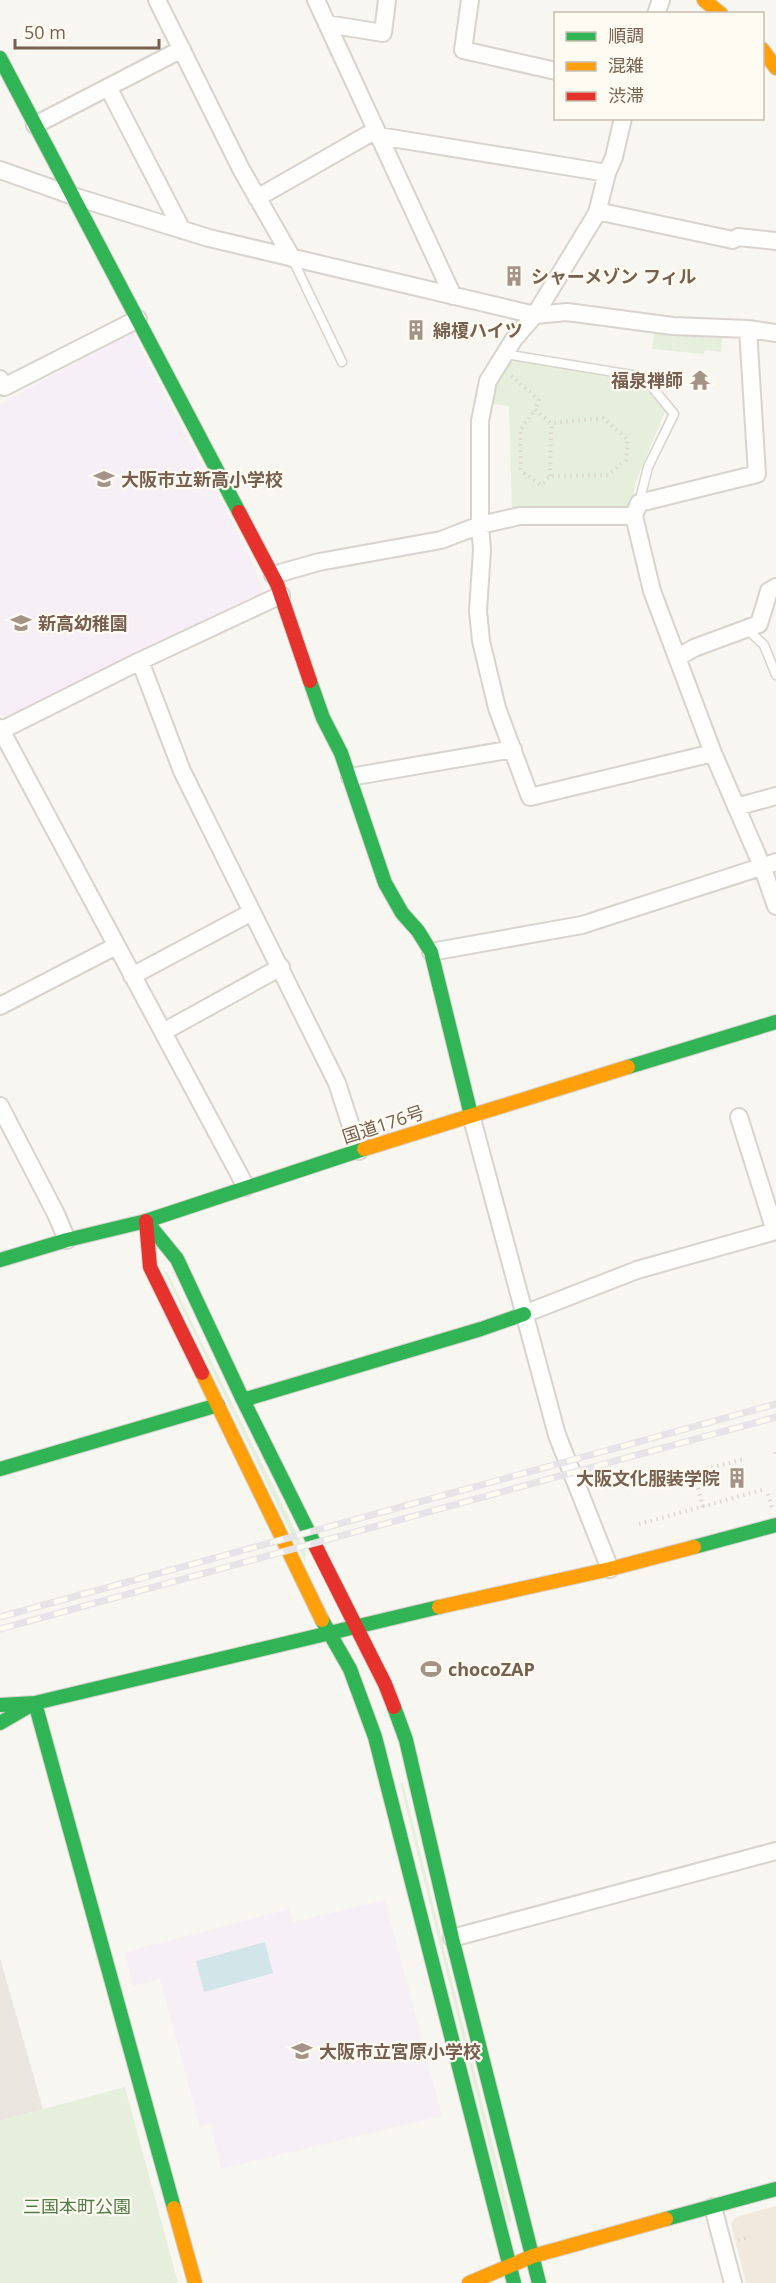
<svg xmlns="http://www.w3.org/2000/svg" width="776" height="2283" font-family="'Open Sans','Noto Sans JP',sans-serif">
<rect width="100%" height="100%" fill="#f8f6f0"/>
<!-- residential -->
<path fill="#f1e9de" d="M776,2206V2283H746L731,2224L736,2217Z"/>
<!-- industrial -->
<path fill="#eae5df" d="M0,1958L43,2109L0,2121Z"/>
<!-- education -->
<path fill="#f6eff5" d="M132,332L248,553L262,586L259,596L14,718L0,714V404Z
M385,1900L442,2116L221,2169L211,2124L200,2127L160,1979L132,1986L125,1952L289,1909L293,1922Z"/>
<!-- green -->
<path fill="#e5efdc" d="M655,328L723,335L721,352L705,350L704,354L652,349Z
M508,359L642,383L666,409L636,481L631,506L625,511L512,510L509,406L486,403L493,384Z
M164,1271L167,1272L294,1528L306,1554L305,1562Z
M400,1783H403L512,2222L508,2223Z
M125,2087L178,2283H0V2121Z"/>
<!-- water -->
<path fill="#d2e5e9" d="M265,1942L273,1973L204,1992L196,1961Z"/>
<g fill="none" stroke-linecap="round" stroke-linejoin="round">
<!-- lane casing -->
<g stroke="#d8d3cd" stroke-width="11">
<path id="lane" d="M292,258L342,362
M505,354L644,377L674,414L648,467L639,503
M748,630L764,645L776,675"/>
</g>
<!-- street casing -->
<g stroke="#d8d3cd" stroke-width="20">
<path id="street" d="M157,0L241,169L292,258
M316,0L453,296
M470,0L463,50L556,71
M656,14L661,0
M327,24L383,33L387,0
M108,87L182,230
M623,118L614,157L607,173L597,213L535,315L514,339L488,381L480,421V525L482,550L478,611L481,641L497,708L530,797L713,753
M35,125L182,49
M379,136L607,173
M0,170L79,198L209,238L535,315L567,312L673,326L748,329L776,333
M257,198L376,130
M597,213H606L733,240L738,237L776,241
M748,329L757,474L639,503L634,516L652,591L713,753L762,866L776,906
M0,379L4,387L138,319
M273,575L319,562L441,540L480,525L520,516H634
M677,658L694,648L759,624L769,591L776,587
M140,661L182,771L337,1083L359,1151
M0,728L246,1187
M0,731L140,661L281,595
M350,777L513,749
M736,807L776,796
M431,952L582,925L776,862
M132,976L252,912
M0,1006L116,946
M163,1032L281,967
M0,1106L56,1214L67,1240
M471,1115L557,1435L610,1569
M739,1117L775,1231
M524,1314L637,1270L776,1231
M452,1938L776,1851
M713,2207L733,2283"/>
</g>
<!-- fast casing -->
<g stroke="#d6d2cb" stroke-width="16">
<path id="fast" d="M0,58L239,512
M310,681L323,718L341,753L385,883L402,913L418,931L431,952L471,1115
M628,1067L776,1022
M146,1221L177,1259L243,1400L316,1547
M0,1260L67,1240L146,1221L364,1149
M243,1400L481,1329L524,1314
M0,1469L218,1405
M694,1547L776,1525
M322,1620L350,1669L375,1737L514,2283
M35,1703L174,2208
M0,1705L35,1703L439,1607
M394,1707L406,1740L452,1938L539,2283
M0,1723L31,1705
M666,2219L776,2189"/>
</g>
<!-- slow casing -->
<g stroke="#d6d2cb" stroke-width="16">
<path id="slow" d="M704,0L721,14
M762,49L776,68
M364,1149L628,1067
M202,1373L322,1620
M439,1607L610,1569L694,1547
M174,2208L195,2283
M469,2283L533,2256L666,2219"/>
</g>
<!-- jam casing -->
<g stroke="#d6d2cb" stroke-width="16">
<path id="jam" d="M239,512L277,584L310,681
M146,1221L150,1267L202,1373
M316,1547L385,1684L394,1707"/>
</g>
<!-- path -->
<path stroke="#dbd6d0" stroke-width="4" stroke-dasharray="1.5 4.5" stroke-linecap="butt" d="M511,376L539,400L535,410
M535,410L551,423L603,418L628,440L626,460L608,475L550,476L541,485L521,471L520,430Z
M550,476L551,423
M775,1452L776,1455
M768,1494L772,1507
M703,1507L694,1472L745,1459
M639,1524L762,1490
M738,2240L750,2237"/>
<!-- lane -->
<use href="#lane" stroke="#fefefd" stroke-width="8"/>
<!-- street -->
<use href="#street" stroke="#fefefd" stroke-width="16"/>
<!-- fast -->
<use href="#fast" stroke="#30b455" stroke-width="14"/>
<!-- slow -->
<use href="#slow" stroke="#ff9f0a" stroke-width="14"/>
<!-- jam -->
<use href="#jam" stroke="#e5322d" stroke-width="14"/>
<!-- rail casing -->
<g stroke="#e6e4e7" stroke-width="7">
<path id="rail" d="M0,1617L776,1404
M0,1629L776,1417"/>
</g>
<!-- rail -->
<use href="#rail" stroke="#fefbf3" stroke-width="4.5" stroke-dasharray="14" stroke-linecap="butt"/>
</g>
<!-- icons -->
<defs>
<g id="building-bare" transform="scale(1.62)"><path d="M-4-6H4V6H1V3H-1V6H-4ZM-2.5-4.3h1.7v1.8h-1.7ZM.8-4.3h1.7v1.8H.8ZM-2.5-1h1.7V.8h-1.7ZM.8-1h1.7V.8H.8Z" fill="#a49487" stroke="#fefbf3" stroke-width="2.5" paint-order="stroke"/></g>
<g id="temple-bare" transform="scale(1.62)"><path d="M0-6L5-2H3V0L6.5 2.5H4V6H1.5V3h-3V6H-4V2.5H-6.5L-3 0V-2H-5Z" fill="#a49487" stroke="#fefbf3" stroke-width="2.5" paint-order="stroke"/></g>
<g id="school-bare" transform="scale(1.62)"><path d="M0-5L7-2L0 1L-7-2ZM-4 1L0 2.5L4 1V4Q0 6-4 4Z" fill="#a49487" stroke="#fefbf3" stroke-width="2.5" paint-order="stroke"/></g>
<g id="stadium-bare" transform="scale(1.62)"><path d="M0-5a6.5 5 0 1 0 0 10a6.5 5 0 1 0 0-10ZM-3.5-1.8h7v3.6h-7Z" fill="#a49487" stroke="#fefbf3" stroke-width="2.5" paint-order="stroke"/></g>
</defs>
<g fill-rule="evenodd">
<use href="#building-bare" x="514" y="276"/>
<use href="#building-bare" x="416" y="330"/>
<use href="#temple-bare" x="700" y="380"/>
<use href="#school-bare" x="104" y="479"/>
<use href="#school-bare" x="21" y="623"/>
<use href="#building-bare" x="737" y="1478"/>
<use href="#stadium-bare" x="431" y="1669"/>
<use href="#school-bare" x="302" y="2051"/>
</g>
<g text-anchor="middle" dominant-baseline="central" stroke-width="4.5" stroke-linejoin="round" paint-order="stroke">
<!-- poi labels -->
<g font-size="18" font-weight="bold" fill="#77604f" stroke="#fefbf3" text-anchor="start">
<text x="531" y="276">シャーメゾン フィル</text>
<text x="433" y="330">綿榎ハイツ</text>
<text x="683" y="380" text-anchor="end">福泉禅師</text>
<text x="121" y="479">大阪市立新高小学校</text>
<text x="38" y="623">新高幼稚園</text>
<text x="720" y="1478" text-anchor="end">大阪文化服装学院</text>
<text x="448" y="1669">chocoZAP</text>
<text x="319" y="2051">大阪市立宮原小学校</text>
</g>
<!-- street labels -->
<g font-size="18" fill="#77604f" stroke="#fefbf3">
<text transform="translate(383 1124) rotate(-18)">国道176号</text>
</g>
<!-- park labels -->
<g font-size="18" fill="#547c47" stroke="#fefbf3">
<text x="77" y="2206">三国本町公園</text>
</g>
</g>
<!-- legend -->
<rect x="554" y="12" width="210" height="108" fill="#fefbf3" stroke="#c8bdb1" stroke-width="1.5"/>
<rect x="566" y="32" width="30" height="9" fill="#30b455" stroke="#c8bdb1" stroke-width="1.5"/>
<text x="608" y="42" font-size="18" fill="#77604f">順調</text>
<rect x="566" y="62" width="30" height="9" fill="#ff9f0a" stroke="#c8bdb1" stroke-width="1.5"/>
<text x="608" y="72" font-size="18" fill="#77604f">混雑</text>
<rect x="566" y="92" width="30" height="9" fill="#e5322d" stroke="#c8bdb1" stroke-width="1.5"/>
<text x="608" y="102" font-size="18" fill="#77604f">渋滞</text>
<!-- scale -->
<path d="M15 39v9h144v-9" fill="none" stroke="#77604f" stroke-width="3"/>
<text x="24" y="39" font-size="18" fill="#77604f" stroke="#fefbf3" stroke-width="4.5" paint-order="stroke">50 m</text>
</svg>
